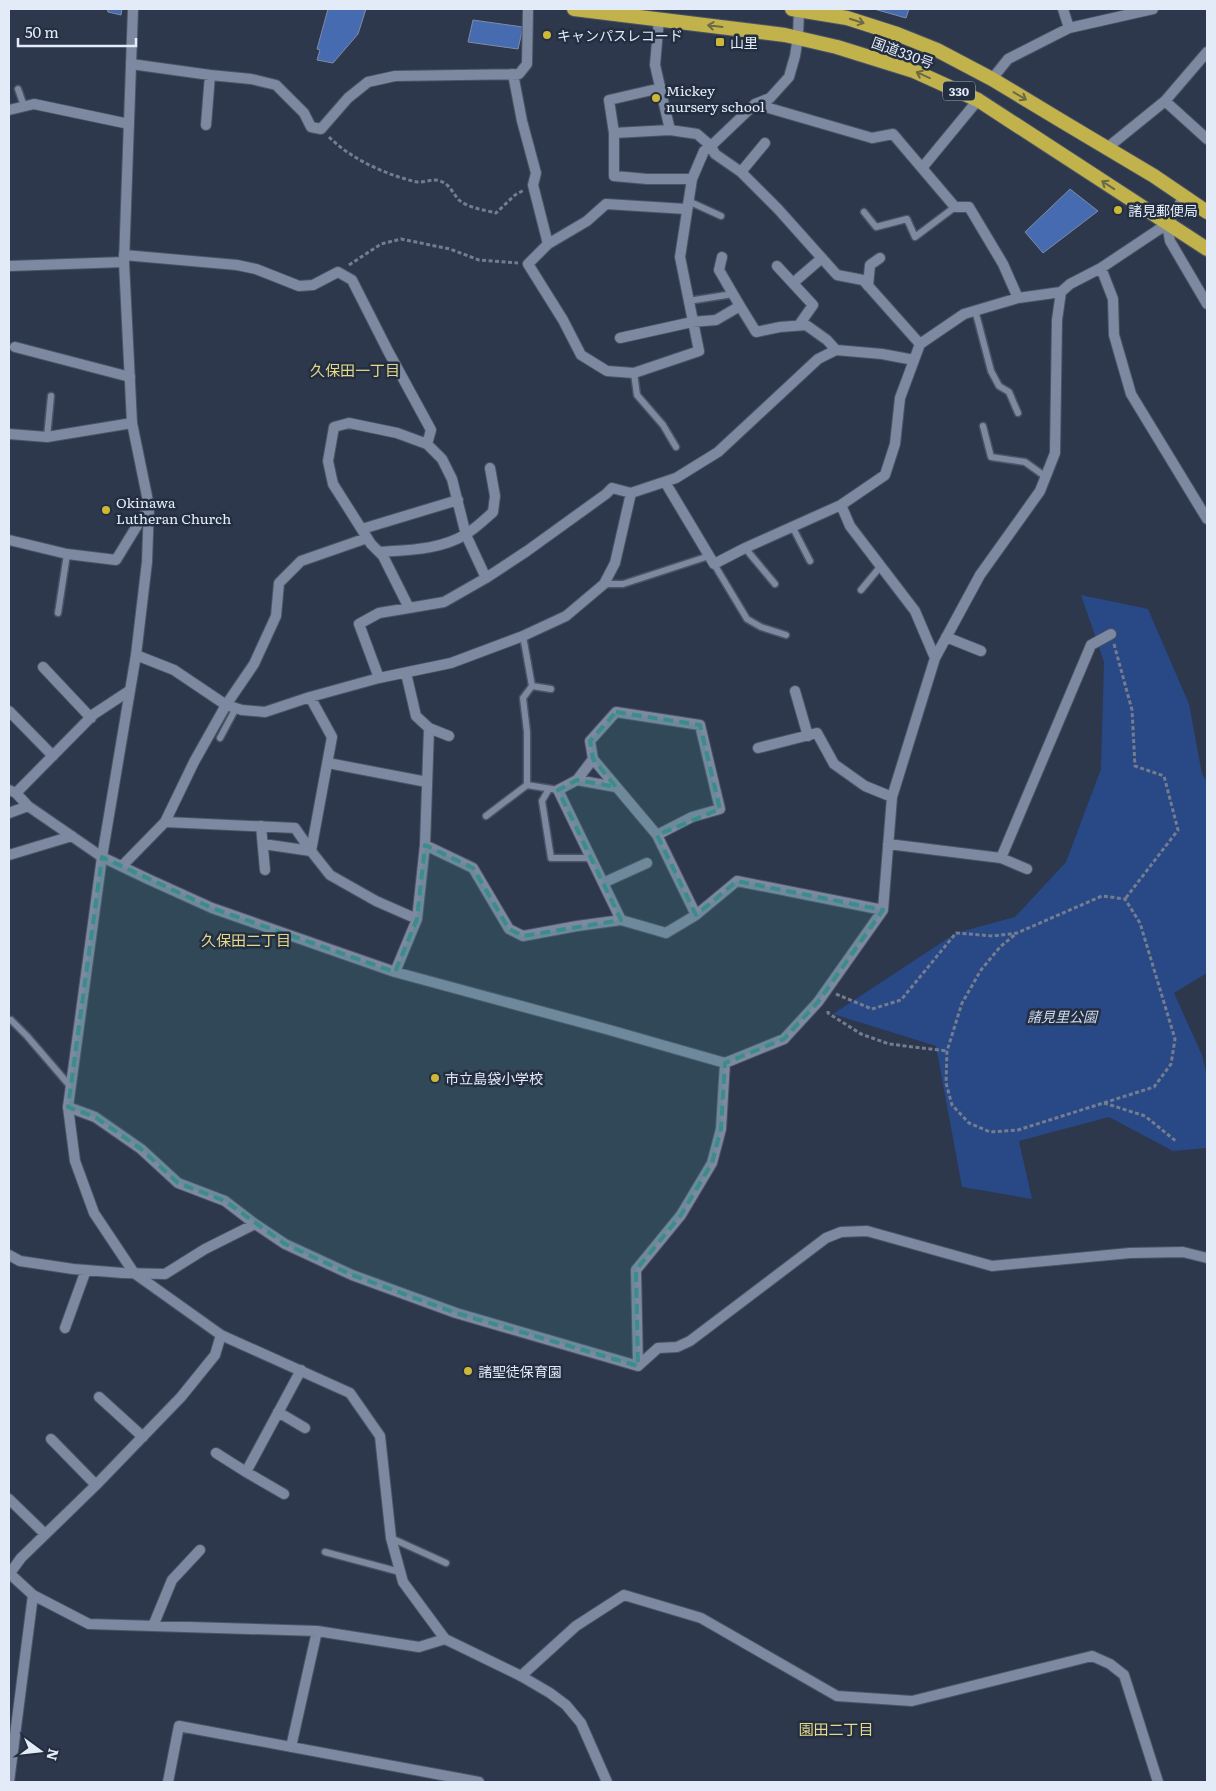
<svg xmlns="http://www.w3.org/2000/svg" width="1216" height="1791" font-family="Literata,'Noto Sans JP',serif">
<rect width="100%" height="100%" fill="#2d384c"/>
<!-- green -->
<path fill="#294886" d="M1081,595L1148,609L1189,704L1202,774L1207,781V973L1174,993L1202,1055L1207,1076V1148L1173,1151L1109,1117L1019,1141L1032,1199L962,1187L936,1046L833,1014L956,933L1015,917L1066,862L1101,769L1104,662Z"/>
<!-- building -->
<path fill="#466bb0" stroke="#7f8ca4" d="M107,9H122L121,15L108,12Z
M328,9H366L358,34L333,63L317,60L320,50L317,49Z
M874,9H909L906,18Z
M473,20L523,27L518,49L468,42Z
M1070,189L1098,211L1043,253L1025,232Z"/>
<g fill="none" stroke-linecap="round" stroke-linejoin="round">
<!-- service casing -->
<g stroke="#4b5465" stroke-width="9">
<path id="service" d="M18,89L24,106
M688,201L721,216
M864,212L876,227L907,219L915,237L955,207
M688,301L733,294
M975,310L991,371L999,386L1009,392L1018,413
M634,373L637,395L663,425L676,447
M983,426L991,457L1025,462L1046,477
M47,437L51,396
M792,526L810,561
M745,548L775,584
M714,564L747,619L761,627L786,635
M604,584H623L709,556
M861,590L880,567
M58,613L67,554
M523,636L532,686L523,698L527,732V785L558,790
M532,686L551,689
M220,738L236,708
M549,789L542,801L551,858H591
M486,816L527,785
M11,1020L27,1036L70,1086
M391,1538L446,1563
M325,1552L400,1572"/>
</g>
<!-- minor casing -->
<g stroke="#4b5465" stroke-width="12">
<path id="minor" d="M1063,9L1069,28
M659,19L655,65L670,130L697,134L711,146L715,154L741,172L778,209L837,275L863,280L920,344
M131,64L210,75L251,79L276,85L304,113L311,127L321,129L348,98L368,82L395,76L519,74L527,64L528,9
M513,74L522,121L536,173L533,185L548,244L528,264L563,320L581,355L607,371L634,373L699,351L680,257L692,179L704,151L711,146L755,104L770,98L789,77L795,56L798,37
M992,79L1008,59L1069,28L1153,9
M661,88L609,100L614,133V176L647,179H692
M1165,101L1207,139
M755,104L872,138L893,134L955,207H969L1003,264L1018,298
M9,110L34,104L129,124
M206,125L210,75
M614,133L670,130
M1107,148L1165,101L1207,52
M922,168L978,100
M741,172L765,143
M1167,224L1170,241L1207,304
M548,244L587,221L606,204L686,209
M124,255L237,265L256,269L299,286L313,285L338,272L352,280L388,351L431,430L427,444L442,459L452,479L466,535L486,578L527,551L606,494L612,488L631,493
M722,257L719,270L740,306
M9,266L124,262
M777,266L813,305L799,325
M1101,268L1113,299L1114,335L1131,394L1207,519
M793,283L822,258
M868,286L870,265L880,258
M620,338L692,322L716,320L740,306L756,332L780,327L806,325L827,340L836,350
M15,347L130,377
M9,434L47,437L132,423
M665,482L714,564L745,548L841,505L885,475L895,444L900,398L920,344L964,314L1018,298L1061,292L1070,284L1101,268L1167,224L1184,197
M841,505L850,526L915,611L935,658
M362,529L458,500
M9,540L67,554L116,560L149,506
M379,552C407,550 441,550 466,534C476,528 484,520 493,512L495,496L490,468
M409,608L444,602L486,578
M946,637L981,651
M136,655L174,670L226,705L242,710L265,712L310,697L379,678L451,663L523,636L566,616L604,584L615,563L631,493L676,478L718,452L818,359L836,350L882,354L914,360
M43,667L91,718
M379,678L359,624L379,613L409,608L383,556L371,544L333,484L328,461L334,427L349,423L397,433L427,444
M795,691L808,736
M310,697L332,737L311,851L330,875L376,901L417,919
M9,711L53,756
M429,728L449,736
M758,748L817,733L834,764L865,786L892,797
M593,759L657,835
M328,763L427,782
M577,780L616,787
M9,790L16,793L28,806L102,857L148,879L212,908L395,972L606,1029L725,1063L784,1039L818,1002L883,910L892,797L935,658L980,575L1040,491L1055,453L1057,320L1061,292
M16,793L94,714L129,691
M9,813L28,806
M165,822L295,828L311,851
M261,826L265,870
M263,844L311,851
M888,844L1001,858L1091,645L1111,634
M425,845L473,868L509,929L523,936L577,926L621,920L666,933L696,915L737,881L883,910
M9,855L72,836
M1001,858L1027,869
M122,866L165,822L194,762L226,705L254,664L276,616L279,583L301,561L367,538
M603,883L647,863
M621,920L558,790L577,780L593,759L590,741L616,712L700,725L720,809L692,817L657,835L696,915
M395,972L417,919L425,845L429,728L416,716L406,673
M68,1107L95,1117L141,1149L178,1183L225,1201L255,1224L285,1244L352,1275L456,1313L638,1366
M9,1255L20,1261L73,1269L123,1273L165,1274L205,1249L255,1224
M65,1328L86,1270
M638,1366L658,1348L677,1347L690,1341L826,1238L841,1232L867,1231L992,1266L1130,1253L1183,1252L1207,1258
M638,1366L636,1270L681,1215L712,1163L721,1129L725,1063
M99,1397L143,1437
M278,1412L305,1428
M51,1439L96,1485
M216,1453L246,1472
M284,1494L246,1472L301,1370
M9,1499L45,1534
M9,1573L33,1595L89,1624L317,1631L419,1647L445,1639
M10,1573L21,1558L96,1485L181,1397L215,1355L221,1335
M153,1626L172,1580L200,1550
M521,1676L576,1626L624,1595L701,1618L837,1696L912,1701L1092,1656L1110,1664L1124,1675L1158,1782
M291,1747L317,1631
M9,1782L33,1595
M168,1782L179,1726L479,1782"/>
</g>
<!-- tertiary casing -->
<g stroke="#4b5465" stroke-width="12">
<path id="tertiary" d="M133,9L124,262L132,423L149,506L147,562L136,655L102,857L68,1107L75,1161L94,1213L134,1273L221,1335L350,1393L380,1436L391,1538L403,1582L445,1639L521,1676L550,1693L566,1705L581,1723L607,1782
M798,37L799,9"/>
</g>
<!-- trunk casing -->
<g stroke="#4b5465" stroke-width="16">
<path id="trunk" d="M574,9L785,35L837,47L914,71L978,100L1207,249
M792,9L847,18L897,34L937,50L992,79L1065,123L1154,176L1207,212"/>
</g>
<!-- path -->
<path stroke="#747d8f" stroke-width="3" stroke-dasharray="4 2.5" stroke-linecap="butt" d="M329,137C351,159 386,175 417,182C425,183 433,178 440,181C450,184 453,194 459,200C468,208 485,210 496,213L515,195L524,190
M349,265L381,244L401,239L450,249L479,260L518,263
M1114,644L1132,710L1135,766L1164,776L1178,830L1125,899
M836,994L872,1009L901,1000L956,933L993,936L1017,933L1102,896L1125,899L1140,923L1175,1039L1171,1064L1154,1087L1018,1130L990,1132L969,1123L952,1105L946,1083L947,1051L962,1003L981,970L1000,947L1017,933
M828,1011V1013L861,1034L889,1044L947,1051
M1104,1103L1145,1116L1177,1142"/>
<!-- service -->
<use href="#service" stroke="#7c89a0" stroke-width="6"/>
<!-- minor -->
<use href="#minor" stroke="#7c89a0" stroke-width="10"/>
<!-- tertiary -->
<use href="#tertiary" stroke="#7c89a0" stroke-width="10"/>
<!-- trunk -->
<use href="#trunk" stroke="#c2b24b" stroke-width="14"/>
</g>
<!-- one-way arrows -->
<defs><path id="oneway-shaft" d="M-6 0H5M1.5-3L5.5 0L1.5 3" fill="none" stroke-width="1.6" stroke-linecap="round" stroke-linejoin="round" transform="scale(1.25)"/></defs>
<g stroke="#6b6946">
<use href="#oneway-shaft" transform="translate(857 21) rotate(18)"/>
<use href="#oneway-shaft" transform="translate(715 26) rotate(-173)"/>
<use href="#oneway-shaft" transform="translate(923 75) rotate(-156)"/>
<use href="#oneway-shaft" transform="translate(1020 96) rotate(31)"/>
<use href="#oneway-shaft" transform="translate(1108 185) rotate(-147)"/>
</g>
<!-- marked area -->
<path fill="#3a8d8a" fill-opacity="0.2" stroke="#3a8d8a" stroke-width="4" stroke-dasharray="10 6" stroke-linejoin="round" d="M616,712L700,725L720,809L657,835L696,915L737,881L883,910L818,1002L784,1039L725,1063L721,1129L712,1163L681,1215L636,1270L638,1366L456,1313L352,1275L285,1244L225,1201L178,1183L141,1149L95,1117L68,1107L102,857L212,908L395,972L417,919L425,845L473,868L509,929L523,936L621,920L558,790L577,780L616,787L593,759L590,741Z"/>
<!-- markers -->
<g fill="#ceb837" stroke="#232e41" stroke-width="2">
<circle cx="547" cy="35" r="5"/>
<rect x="715" y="37" width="10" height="10" rx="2.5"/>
<circle cx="656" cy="98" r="5"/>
<circle cx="1118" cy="210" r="5"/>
<circle cx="106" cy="510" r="5"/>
<circle cx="435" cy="1078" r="5"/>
<circle cx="468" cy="1371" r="5"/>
</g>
<g text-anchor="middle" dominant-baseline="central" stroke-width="5" stroke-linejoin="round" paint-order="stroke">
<!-- shield labels -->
<rect fill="#232e41" stroke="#aab2c1" stroke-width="1" x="943" y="81.5" width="32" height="19" rx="4"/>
<g font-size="12" font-weight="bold" fill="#e4ebf8">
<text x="959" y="91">330</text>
</g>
<!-- poi labels -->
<g font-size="14" fill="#e4ebf8" stroke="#232e41" text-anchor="start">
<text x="557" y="35">キャンパスレコード</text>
<text x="730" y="42">山里</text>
<text x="666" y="90">Mickey<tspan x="666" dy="16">nursery school</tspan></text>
<text x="1128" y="210">諸見郵便局</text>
<text x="116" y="502">Okinawa<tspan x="116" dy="16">Lutheran Church</tspan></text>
<text x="445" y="1078">市立島袋小学校</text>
<text x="478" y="1371">諸聖徒保育園</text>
</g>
<!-- street labels -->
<g font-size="14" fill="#e4ebf8" stroke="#232e41">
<text transform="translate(903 52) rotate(20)">国道330号</text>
</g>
<!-- park labels -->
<g font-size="14" font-style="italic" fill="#cfdaee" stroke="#232e41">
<text x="1062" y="1016">諸見里公園</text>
</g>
<!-- neighbourhood labels -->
<g font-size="15" fill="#e6d889" stroke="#232e41">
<text x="355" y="369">久保田一丁目</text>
<text x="246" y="939">久保田二丁目</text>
<text x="836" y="1728">園田二丁目</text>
</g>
</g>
<!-- border -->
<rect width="1216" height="1791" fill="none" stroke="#e4ebf8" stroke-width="20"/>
<!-- north arrow -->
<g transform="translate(40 1751) rotate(105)" stroke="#232e41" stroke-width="4" paint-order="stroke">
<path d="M0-4L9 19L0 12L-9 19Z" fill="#e4ebf8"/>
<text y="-8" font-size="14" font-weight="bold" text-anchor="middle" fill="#e4ebf8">N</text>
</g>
<!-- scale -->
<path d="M18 38v8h118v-8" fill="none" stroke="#e4ebf8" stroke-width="2.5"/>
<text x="25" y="38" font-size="15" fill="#e4ebf8" stroke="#232e41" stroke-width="4" paint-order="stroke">50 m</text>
</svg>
